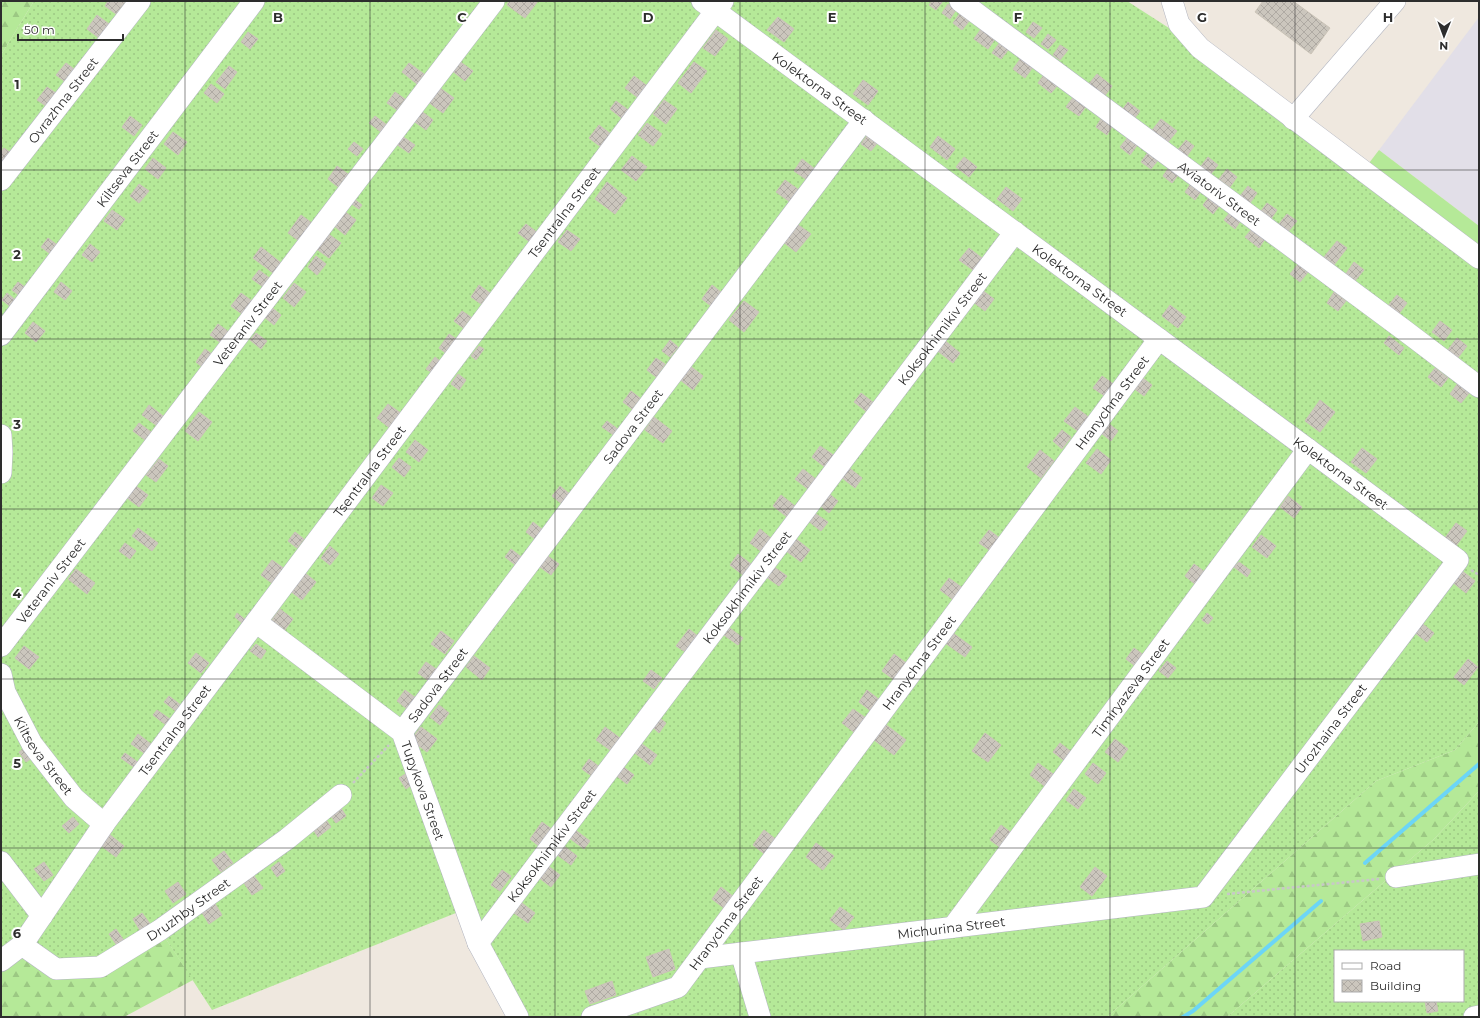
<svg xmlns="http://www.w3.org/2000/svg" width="1480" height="1018" font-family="Montserrat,sans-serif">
<defs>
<pattern id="forest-firs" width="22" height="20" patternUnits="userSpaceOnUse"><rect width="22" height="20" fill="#b5e998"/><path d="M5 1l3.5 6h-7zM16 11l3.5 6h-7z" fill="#9cc883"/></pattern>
<pattern id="garden-dots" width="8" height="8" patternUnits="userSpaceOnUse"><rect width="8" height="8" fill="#b5e998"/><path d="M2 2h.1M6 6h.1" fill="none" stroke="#9cc883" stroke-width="1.8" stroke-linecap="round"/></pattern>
<pattern id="building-cross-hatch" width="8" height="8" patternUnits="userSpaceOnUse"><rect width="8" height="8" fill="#cbc6bd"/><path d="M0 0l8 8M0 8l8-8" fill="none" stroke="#afaaa3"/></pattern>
</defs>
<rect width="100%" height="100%" fill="#efe8df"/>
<!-- industrial -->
<path fill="#e2dfe8" d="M1479,17V226L1379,150Z"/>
<!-- grass -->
<path fill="#b5e998" d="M1379,150L1479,226V258L1363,171Z"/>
<!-- forest -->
<path fill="url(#forest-firs)" d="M1,1H34L1,55Z
M1479,722V791L1434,839L1227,1017H1107L1376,781L1455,750Z
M160,930L193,980L124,1017H1V961Z"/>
<!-- garden -->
<path fill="url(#garden-dots)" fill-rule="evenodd" d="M34,1H1127L1200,48L1479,258V722L1455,750L1376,781L1107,1017H518L466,909L212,1010L160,930L100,967L56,969L22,945L1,961V55Z
M1479,791V1017H1227L1434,839ZM1335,951H1463V1001H1335Z"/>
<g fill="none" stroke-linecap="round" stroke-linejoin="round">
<!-- stream -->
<path stroke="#6cd5f7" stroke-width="4" d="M1365,863L1479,764
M1183,1017L1193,1011L1321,901"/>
</g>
<!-- building -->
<path fill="url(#building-cross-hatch)" stroke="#cbc4b8" d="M108,1H126L116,14L105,6Z
M509,1H538L525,18L507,5Z
M932,1H943L936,10L929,5Z
M1263,1H1293L1330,28L1311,54L1255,12Z
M948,4L956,10L950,19L942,13Z
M960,13L970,20L962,30L953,23Z
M97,15L109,24L99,38L87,29Z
M778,17L794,29L784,42L767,30Z
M1033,22L1042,28L1034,38L1026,32Z
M981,29L995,39L988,49L974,39Z
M716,30L728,39L715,56L703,48Z
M248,32L258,39L250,49L241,42Z
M1048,34L1056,40L1048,49L1041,44Z
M1000,42L1009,49L1001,59L992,53Z
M1060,45L1068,50L1060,60L1053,55Z
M1021,58L1033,67L1025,78L1013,69Z
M459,61L473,71L465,81L451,70Z
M694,62L707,71L691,93L678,83Z
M66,63L74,69L64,81L56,75Z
M409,63L424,74L417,84L402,72Z
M229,66L237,72L225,89L216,82Z
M1097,74L1112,86L1104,97L1088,85Z
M634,76L650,88L641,100L625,88Z
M1043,76L1057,86L1051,93L1038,83Z
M863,80L878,91L868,105L853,94Z
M211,84L224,94L217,103L204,93Z
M47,87L56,93L46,106L37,100Z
M440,88L454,98L443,113L428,102Z
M395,92L405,99L397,110L387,103Z
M1074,96L1087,105L1079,116L1066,107Z
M664,100L677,109L666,124L653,114Z
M616,101L631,112L624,120L610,109Z
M1128,102L1140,111L1134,119L1122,110Z
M420,110L433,120L426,130L412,120Z
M130,116L142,125L134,136L122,127Z
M375,116L387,125L381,132L369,123Z
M1101,119L1112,127L1107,135L1096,127Z
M1161,119L1177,131L1165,146L1149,134Z
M647,123L662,134L653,146L638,135Z
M599,125L611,134L601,147L589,138Z
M872,129L882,137L871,151L861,144Z
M173,132L187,142L178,155L164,144Z
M402,136L415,145L409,153L396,144Z
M938,136L955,149L947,160L930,147Z
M1128,137L1138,144L1130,155L1120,147Z
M1186,140L1194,146L1185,159L1176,152Z
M354,142L363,149L357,156L348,149Z
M4,148L14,155L6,166L1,162V152Z
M1149,151L1159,159L1151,169L1141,162Z
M632,156L647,167L636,181L621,170Z
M964,157L977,167L969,177L956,167Z
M1208,157L1218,165L1211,174L1201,166Z
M153,158L166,168L158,179L145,169Z
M802,159L815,169L807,180L794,171Z
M337,166L348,174L338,187L328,179Z
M1169,167L1179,174L1172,183L1163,176Z
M1227,169L1237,177L1230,187L1219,179Z
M785,180L799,190L790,202L776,192Z
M607,182L627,198L615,214L595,199Z
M1192,182L1202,190L1195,200L1185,192Z
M139,184L149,191L139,203L130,196Z
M1248,186L1257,193L1250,203L1240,196Z
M1006,187L1022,199L1013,211L997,199Z
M1209,197L1220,205L1213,214L1203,205Z
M354,199L362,205L359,209L350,203Z
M1267,203L1277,210L1271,219L1261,211Z
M112,210L125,219L117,230L104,221Z
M344,211L356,220L345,235L333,225Z
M1230,212L1241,220L1235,229L1224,220Z
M1287,214L1297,221L1288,232L1278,225Z
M301,215L316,226L303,244L288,233Z
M526,224L538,233L531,243L518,233Z
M797,224L811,234L796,252L783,242Z
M1252,229L1265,239L1259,248L1245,237Z
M567,230L580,239L571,251L558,242Z
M327,233L341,243L329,258L315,248Z
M48,238L60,247L53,256L41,247Z
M1337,241L1347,248L1334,265L1324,257Z
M90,244L100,252L92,262L82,255Z
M261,247L285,266L277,276L253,258Z
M969,248L982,258L973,270L959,260Z
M316,256L326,264L317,275L308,267Z
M1354,262L1364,270L1354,282L1345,275Z
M1298,264L1308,272L1300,282L1290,274Z
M259,270L272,280L266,289L252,279Z
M18,282L28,289L22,298L12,290Z
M61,282L72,291L65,300L54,292Z
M294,283L306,292L294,307L283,298Z
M479,285L490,293L481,304L471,297Z
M712,285L721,292L711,306L702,299Z
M982,290L994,299L985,311L973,302Z
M1334,292L1346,301L1338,311L1327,303Z
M7,293L17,301L12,308L2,300Z
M241,293L252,301L242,314L231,306Z
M1397,295L1407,303L1398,315L1387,307Z
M744,301L759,312L744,332L729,320Z
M1170,305L1186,317L1178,328L1162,316Z
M270,306L281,315L274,325L263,316Z
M462,311L471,317L463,328L454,321Z
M1440,321L1452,330L1444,341L1432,332Z
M33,322L45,331L36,342L25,333Z
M218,324L229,332L221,343L210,335Z
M256,333L267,341L261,349L250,340Z
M449,334L458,340L447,354L439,348Z
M1389,336L1404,348L1399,355L1384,343Z
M1457,338L1467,346L1457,359L1447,351Z
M943,339L960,353L953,363L935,349Z
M670,340L678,347L670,357L662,351Z
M479,346L484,349L476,360L471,356Z
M205,349L212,354L202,367L196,362Z
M435,357L440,361L431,372L426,369Z
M656,358L665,364L656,377L647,370Z
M689,365L703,376L693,390L679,379Z
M1435,368L1448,378L1441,387L1428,377Z
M458,374L466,380L459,390L451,384Z
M1102,376L1115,385L1106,397L1093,388Z
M1140,376L1152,385L1144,396L1132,387Z
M1458,383L1470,392L1461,403L1450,394Z
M631,391L640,398L632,409L623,402Z
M861,393L874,403L867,412L854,402Z
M1320,400L1335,412L1320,432L1305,421Z
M388,404L402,414L391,429L377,418Z
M149,405L167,419L160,428L142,415Z
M1075,407L1090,418L1079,432L1064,421Z
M199,412L212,422L198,441L185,431Z
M654,417L672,431L663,443L645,430Z
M607,421L619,430L615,436L602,427Z
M139,423L151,432L145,440L133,431Z
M1108,423L1118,431L1111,441L1101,433Z
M1062,430L1071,437L1062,449L1053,441Z
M415,440L428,450L419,462L406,452Z
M820,446L835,456L826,468L812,457Z
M1362,448L1377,459L1366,473L1351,462Z
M1097,449L1111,460L1101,474L1086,463Z
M1040,450L1054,461L1041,478L1027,467Z
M399,458L411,467L404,477L392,467Z
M159,459L168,466L156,482L146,475Z
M848,467L862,478L855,488L841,477Z
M803,469L817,480L809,490L795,479Z
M381,485L393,493L383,506L372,498Z
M136,486L148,495L139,507L127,498Z
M560,486L571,495L563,505L552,496Z
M827,492L838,501L829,513L818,504Z
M781,495L795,506L787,517L773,506Z
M1288,496L1302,507L1294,518L1280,507Z
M813,512L828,522L821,531L807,520Z
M533,522L543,530L536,540L526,532Z
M1456,523L1467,531L1456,546L1445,538Z
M138,528L158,543L152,551L132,536Z
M760,529L772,539L762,552L750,543Z
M989,530L1001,539L992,552L979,543Z
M295,532L304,539L297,548L288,541Z
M1261,535L1276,546L1267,558L1252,547Z
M795,538L810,550L801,562L786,551Z
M125,543L136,551L130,559L119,551Z
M330,546L339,554L330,565L321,558Z
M511,549L524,559L518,567L505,557Z
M545,554L559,564L551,575L537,565Z
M738,554L751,564L743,575L730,565Z
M272,560L285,569L273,584L261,575Z
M1239,562L1251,571L1247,577L1234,567Z
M1194,564L1205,572L1196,585L1185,576Z
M774,567L787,576L779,586L766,577Z
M76,569L95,583L87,594L68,579Z
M1461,570L1475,581L1466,593L1452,582Z
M304,572L316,582L302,600L290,591Z
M949,578L964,589L955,601L940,590Z
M280,609L293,619L284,631L271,621Z
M237,613L246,620L243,624L235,617Z
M1207,613L1213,618L1208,624L1202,620Z
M1418,620L1434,633L1427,642L1411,630Z
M727,626L743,638L738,645L721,633Z
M689,629L699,637L687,653L676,646Z
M441,631L454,641L445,654L431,644Z
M953,633L972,647L965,657L945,643Z
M256,644L266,651L261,659L250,651Z
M24,646L39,657L29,669L15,658Z
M1134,648L1148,658L1139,669L1126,659Z
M196,653L209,663L201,673L188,663Z
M894,654L909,665L897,682L882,671Z
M474,656L490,668L482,680L466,667Z
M1468,659L1478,667L1464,685L1454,677Z
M1167,661L1176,668L1168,678L1159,671Z
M426,662L439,671L430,682L418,673Z
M651,670L662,678L654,689L643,681Z
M405,690L416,698L407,709L397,701Z
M867,690L881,701L872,712L859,702Z
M169,696L182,706L177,712L164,702Z
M439,705L449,713L440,725L430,717Z
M853,709L866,718L855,733L842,723Z
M157,710L170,719L166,725L153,715Z
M657,716L666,723L659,733L650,725Z
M885,724L906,740L894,755L874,740Z
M421,727L437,739L427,752L411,740Z
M605,727L620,738L610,750L596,740Z
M985,733L1001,745L988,762L972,751Z
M138,734L151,744L144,753L131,744Z
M1115,739L1128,749L1118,762L1105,752Z
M638,741L657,755L650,765L631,750Z
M1060,743L1074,754L1067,763L1053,752Z
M28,746L35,756L26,762L19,752Z
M125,753L139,763L135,768L121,758Z
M589,759L601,768L593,777L582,769Z
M1038,763L1056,776L1047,788L1030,775Z
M1093,763L1106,773L1098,784L1085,774Z
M621,765L634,775L627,784L614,774Z
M410,771L417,781L406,789L399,778Z
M1074,789L1086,798L1078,809L1066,800Z
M341,808L346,816L336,823L330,815Z
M73,817L79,824L69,833L62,826Z
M327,821L331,827L318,837L314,831Z
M542,822L553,830L540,847L530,839Z
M1001,825L1016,836L1005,851L990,840Z
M574,829L590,841L584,849L568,837Z
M764,830L778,841L767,856L753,845Z
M109,834L124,846L116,857L100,845Z
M816,843L834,856L823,870L806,857Z
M564,846L577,856L571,865L557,855Z
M224,851L233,863L221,872L212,860Z
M44,862L53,875L44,881L34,869Z
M279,862L285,871L277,877L271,868Z
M547,865L560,875L551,887L538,877Z
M1095,867L1107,876L1092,896L1080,887Z
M502,870L511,876L500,891L491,885Z
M254,876L263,888L252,895L244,883Z
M178,882L186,894L173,903L165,891Z
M721,887L734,897L725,909L712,899Z
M214,902L222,915L209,924L201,911Z
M522,903L535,913L528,923L514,913Z
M840,907L854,917L844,930L830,920Z
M142,913L151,925L141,932L133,919Z
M1379,921L1382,937L1363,941L1360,924Z
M116,929L125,942L118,947L109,934Z
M669,949L675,969L653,977L646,957Z
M612,981L616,995L590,1004L585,991Z
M1425,1001H1436L1438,1011L1427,1013Z"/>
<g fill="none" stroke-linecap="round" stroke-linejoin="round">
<!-- minor casing -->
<g stroke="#b3b6c1" stroke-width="22">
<g id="minor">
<path id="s1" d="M960,1L1404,330L1479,387"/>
<path d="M1172,1L1179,24L1200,48L1479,258"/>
<path d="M1293,119L1395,1"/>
<path id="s2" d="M1,180L140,1"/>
<path id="s3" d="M1,335L254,1"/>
<path d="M1,435L2,452L1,473"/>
<path id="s4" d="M256,622L402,732L478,943L518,1017"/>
<path id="s5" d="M1,646L494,1"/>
<path id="s6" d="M1,674L5,692L32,744L74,798L104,824"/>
<path id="s7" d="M402,732L864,120"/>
<path d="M1,862L42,916"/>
<path d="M1396,877L1479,864"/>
<path id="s8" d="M953,927L1308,449"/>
<path id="s9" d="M478,943L1015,232"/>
<path id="s10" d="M22,945L56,969L100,967L160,930L287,839L341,795"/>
<path d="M741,953L760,1017"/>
<path id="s11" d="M700,958L1203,897L1458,560L702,1"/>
<path id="s12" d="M1,961L22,945L104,824L723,1"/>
<path id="s13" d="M592,1017L678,987L1159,339"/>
<path d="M1474,1017L1479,1016"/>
</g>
</g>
<!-- path -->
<path stroke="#c8c8c8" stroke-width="2.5" stroke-dasharray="3 2" stroke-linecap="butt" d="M1471,570L1479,575
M353,783L389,745
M1227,894L1379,879"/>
<!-- minor -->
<use href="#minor" stroke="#fff" stroke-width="21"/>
</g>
<!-- grid -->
<path fill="none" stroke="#2d2d2d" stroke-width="1" stroke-opacity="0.55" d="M185,1V1017M370,1V1017M555,1V1017M740,1V1017M925,1V1017M1110,1V1017M1295,1V1017M1,170H1479M1,339H1479M1,509H1479M1,679H1479M1,848H1479"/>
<g text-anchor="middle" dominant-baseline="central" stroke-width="4" stroke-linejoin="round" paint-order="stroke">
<!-- street labels -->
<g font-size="13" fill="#2d2d2d" stroke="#fff">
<text transform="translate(820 88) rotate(36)">Kolektorna Street</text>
<text stroke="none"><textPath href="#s2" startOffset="101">Ovrazhna Street</textPath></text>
<text stroke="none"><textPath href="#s3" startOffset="209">Kiltseva Street</textPath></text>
<text stroke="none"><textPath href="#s1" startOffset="323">Aviatoriv Street</textPath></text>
<text stroke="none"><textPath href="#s12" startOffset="938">Tsentralna Street</textPath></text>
<text transform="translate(1080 280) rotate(36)">Kolektorna Street</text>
<text stroke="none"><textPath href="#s5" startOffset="406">Veteraniv Street</textPath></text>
<text stroke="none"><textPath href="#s9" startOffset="770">Koksokhimikiv Street</textPath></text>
<text stroke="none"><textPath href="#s13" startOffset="819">Hranychna Street</textPath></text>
<text stroke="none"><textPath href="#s7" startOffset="383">Sadova Street</textPath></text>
<text stroke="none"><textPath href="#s12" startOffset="614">Tsentralna Street</textPath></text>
<text transform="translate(1341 473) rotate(36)">Kolektorna Street</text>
<text stroke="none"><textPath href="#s5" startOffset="82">Veteraniv Street</textPath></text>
<text stroke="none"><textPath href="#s9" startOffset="446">Koksokhimikiv Street</textPath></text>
<text stroke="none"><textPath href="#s13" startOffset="495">Hranychna Street</textPath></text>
<text stroke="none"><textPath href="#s7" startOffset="59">Sadova Street</textPath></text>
<text stroke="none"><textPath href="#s8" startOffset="298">Timiryazeva Street</textPath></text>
<text stroke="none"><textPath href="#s11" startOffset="718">Urozhaina Street</textPath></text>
<text stroke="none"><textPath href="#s12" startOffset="290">Tsentralna Street</textPath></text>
<text stroke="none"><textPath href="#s6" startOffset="93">Kiltseva Street</textPath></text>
<text stroke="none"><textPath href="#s4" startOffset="245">Tupykova Street</textPath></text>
<text stroke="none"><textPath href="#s9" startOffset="122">Koksokhimikiv Street</textPath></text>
<text stroke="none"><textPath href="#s10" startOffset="191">Druzhby Street</textPath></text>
<text stroke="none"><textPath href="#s13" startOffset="171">Hranychna Street</textPath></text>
<text stroke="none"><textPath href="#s11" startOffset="253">Michurina Street</textPath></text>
</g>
</g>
<g font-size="13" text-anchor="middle" font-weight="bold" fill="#2d2d2d" stroke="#fff" stroke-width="4" stroke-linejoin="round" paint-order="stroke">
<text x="278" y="22">B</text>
<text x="462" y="22">C</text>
<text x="648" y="22">D</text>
<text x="832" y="22">E</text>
<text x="1018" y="22">F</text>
<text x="1202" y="22">G</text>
<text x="1388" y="22">H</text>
<text x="17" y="89">1</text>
<text x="17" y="259">2</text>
<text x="17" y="429">3</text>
<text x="17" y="598">4</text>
<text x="17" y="768">5</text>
<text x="17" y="938">6</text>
</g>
<!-- border -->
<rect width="1480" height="1018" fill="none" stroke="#2d2d2d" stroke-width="4"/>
<!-- legend -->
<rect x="1334" y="950" width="130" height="52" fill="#ffffff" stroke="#ababab"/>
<rect x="1342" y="963" width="20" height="6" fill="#ffffff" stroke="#ababab"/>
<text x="1370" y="970" font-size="12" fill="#2d2d2d">Road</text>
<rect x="1342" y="980" width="20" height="12" fill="url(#building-cross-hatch)" stroke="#ababab"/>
<text x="1370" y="990" font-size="12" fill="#2d2d2d">Building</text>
<!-- north arrow -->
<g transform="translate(1444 36) rotate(181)" stroke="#ffffff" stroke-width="3" paint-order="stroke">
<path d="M0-3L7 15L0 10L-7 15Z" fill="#2d2d2d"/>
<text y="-6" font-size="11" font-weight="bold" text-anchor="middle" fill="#2d2d2d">N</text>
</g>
<!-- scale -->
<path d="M18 34v6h105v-6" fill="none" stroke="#2d2d2d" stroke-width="2"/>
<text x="24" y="34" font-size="12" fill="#2d2d2d" stroke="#ffffff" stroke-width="3" paint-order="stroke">50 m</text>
</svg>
